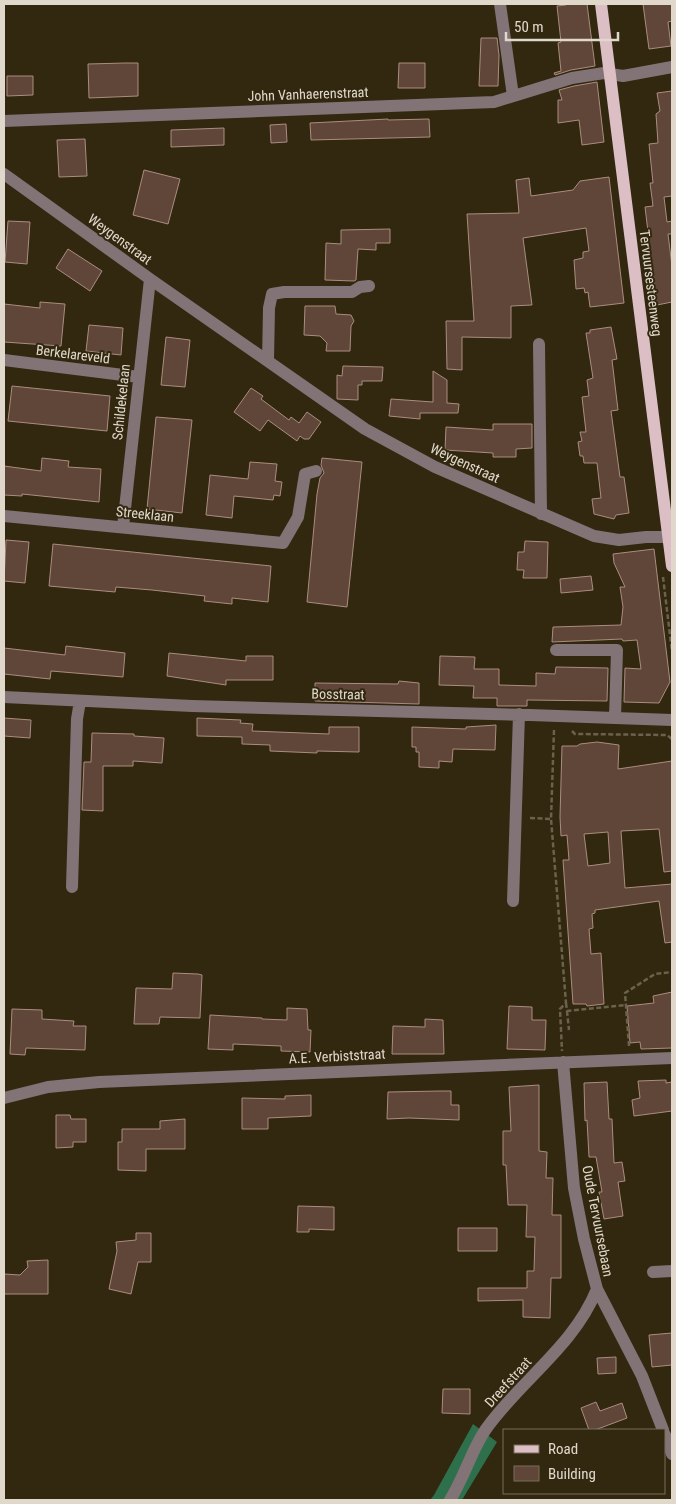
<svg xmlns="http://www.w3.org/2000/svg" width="676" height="1504" font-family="'Roboto Condensed',sans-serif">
<rect width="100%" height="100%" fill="#32270f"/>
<!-- forest -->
<path fill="#2d704b" d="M473,1424L497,1442L462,1500H430L434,1495Z"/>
<!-- building -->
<path fill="#604639" stroke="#aa8d7f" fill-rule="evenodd" d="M566,4H587L595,66L571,70L555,75L554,73L561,71L558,43L561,42L557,6L566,5Z
M643,4H672V21L668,22L671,46L649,49Z
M481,38H497L499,55L498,86H479Z
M125,63H138V96L89,98L88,64Z
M399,63H425V88H398Z
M7,76H33V95L7,96Z
M597,82L604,142L582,145L579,120L558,123V100H562L559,90L574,86Z
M672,91V196L664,197L667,222L672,221V234H668L672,266V302L657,305L645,207L653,206L650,183H653L649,144L658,143L656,114L660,111L657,93Z
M388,119V120L429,119L430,137L311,140L310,123Z
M286,124L287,142L271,143L270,125Z
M224,128V145L171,147V130Z
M85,139L87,176L59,177L57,140Z
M144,170L180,179L168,224L133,215Z
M609,177L624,303L590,307L588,292L585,293L584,288L576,289L574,260L583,258V252L589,251L586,228L523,238L532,305L511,306V338L462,337V370L447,369L446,321H474L467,214L519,213L516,180L529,178L531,196L573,190L580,181Z
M8,221L30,222L27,264L5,262Z
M390,229V243H376V250L358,249L356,280L354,281L325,280L326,243L341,244V230Z
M68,249L102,271L90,291L56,268Z
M40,302L65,304L61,346L4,342V304L40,308Z
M305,306H335L336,314L351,315L354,321L351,326L350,351H326L327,343L320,336L304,335Z
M89,325L123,328L121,355L86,351Z
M611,327L617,359L612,360L618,410L611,411L620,477H624L629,513L616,515L614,519L594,514L592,499L601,498L597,463H584L583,456H580L578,442L582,441L580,432H586L582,397L589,396L587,380L593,378L586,333H590V330Z
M166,337L190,340L185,387L161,385Z
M343,366L383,367L382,381H362V385H358V400L337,399V375L342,376Z
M433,371L447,380V403L459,404L458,413H420V419L389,416L391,399L433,402Z
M12,386L110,396L107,431L8,421Z
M251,388L263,396L261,399L289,420L291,417L299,423L307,412L321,422L309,439H304L300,436L297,441L268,420L260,431L234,412Z
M156,417L192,420L182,513L147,509Z
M493,424H532V448L516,449V457H493V453L445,450L446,427L493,430Z
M42,458L69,461L68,467L101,469L99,502L22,494V496L4,495V466L41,471Z
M322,458L362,462L347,607L307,602L317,494L320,478L324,473L321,465Z
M250,462L277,464L275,481L282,482L280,496L274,495L273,500L234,496L232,518L206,515L210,475L248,479Z
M6,540L29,542L25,583L4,581Z
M525,541L548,542L547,578H523L524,570H517L518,552H524Z
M53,544L271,566L268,602L232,598V604L204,601L205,596L152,590L116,587L115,592L49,586Z
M654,549L670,682L659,703L624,702L625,668L641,669L637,640L623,641L622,639L552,642L553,627L621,625L623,607L620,587H625L614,563L613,554Z
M591,576L593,590L561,593L560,579Z
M66,646L125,653L123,677L51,671L50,679L4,674V648L65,655Z
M169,653L246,661V656H273V680H226V685L167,676Z
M440,656L475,657L474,669H499V685L536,686V673L555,674L556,667L608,668L607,701L527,700V706H497V698H473L474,686L439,685Z
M399,681L419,683V704L315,701V683L398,684Z
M4,718L31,720L30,738L4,736Z
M197,718L241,720L240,723L253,724L252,731L329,734V727H359V752L317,751V753L270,751V745L242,744V737L197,736Z
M496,725L495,750L453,749L452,762L439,761V768L419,767V752H416V747H412V727L466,729V727Z
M92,733L134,734V736L164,738L162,763L133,761V766H103V811L82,810L84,762H91Z
M597,742L619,745L618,769L672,761V871L664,872L659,829L621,831L625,888L672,884V942L665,943L659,901L595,910V913L592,914L593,928L589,929L591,954L601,953L604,1004L587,1006L586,1004H573L563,860H569L567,835L561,836L560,817L562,746H577L580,744ZM608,832L610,863L588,866L584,834Z
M173,973L198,974L202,975L200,1018L160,1017L159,1024H134L136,988L172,989Z
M672,992V1048L641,1049L640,1042L630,1043L627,1006L654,1003L653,996Z
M509,1006L532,1007V1020H546L545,1050L507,1049Z
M287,1008L307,1009L308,1030H311L310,1052L281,1051V1046L233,1044V1050L208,1049L210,1015L262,1018V1019L287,1020Z
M12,1009L42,1010V1019L74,1021L73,1026H86L85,1050L26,1048L25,1055L10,1054Z
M425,1019L443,1020L444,1054H392L393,1026L425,1027Z
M666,1080V1083L672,1082V1111L634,1116L632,1100L640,1098L638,1081Z
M607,1082L609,1119H612L614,1163L622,1162L625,1181L618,1182L623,1216L604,1219L599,1192H602L596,1157H589L587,1120L585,1121L584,1083Z
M539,1085V1151L547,1152L546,1178H553L552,1215H561V1278H551L550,1318L523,1317V1300L478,1301V1288H527V1271H534L535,1237H526L527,1205H508L506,1165H503V1131H511L509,1087Z
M440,1091H451V1105H459V1120L409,1118L387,1119L388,1092Z
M311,1095V1116L268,1118V1129H242V1098L285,1099V1096Z
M56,1115H70L71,1119H86V1142H73V1147L56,1148Z
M185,1119V1149H146V1171L118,1170V1142H122V1129H160V1121Z
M298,1206L334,1207V1230L309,1229V1232H297Z
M458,1228H497V1251H458Z
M136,1233H151V1262H138L131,1294L109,1289L117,1251L116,1242L136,1240Z
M48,1260V1294H4V1274L20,1275L28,1267L27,1261Z
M672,1333V1365L652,1367L649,1335Z
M616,1357V1373L598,1374L597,1358Z
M443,1389H470V1414L442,1413Z
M596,1402L600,1411L622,1403L627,1418L595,1430H589L581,1408Z"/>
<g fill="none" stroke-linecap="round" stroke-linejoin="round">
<!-- path -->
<path stroke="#6b624d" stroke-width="2.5" stroke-dasharray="5 2.5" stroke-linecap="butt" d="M663,577L672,652
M554,730L551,819L566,1003L560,1009L562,1051
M572,731L575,734L667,735L672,739
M530,818L551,819
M566,1003L567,1011L626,1005
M567,1011L569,1030
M629,1046L625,993L655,974L672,972"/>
<!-- minor -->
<path stroke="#817376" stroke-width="12" d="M500,4L513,96
M4,121L494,102L572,78L604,73L623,76L672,67
M4,174L150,279L365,429L435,467L594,536L619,540L646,537H672
M539,344L541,514
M4,360L139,377
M268,361L269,308L272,294L284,292H352L360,287L369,286
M4,516L283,543L298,517L305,474L316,471
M123,527L150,279
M556,650H617L615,718
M4,697L192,706L530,715L672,720
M72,887L77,719L80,701
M513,901L519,714
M563,1062L574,1188L584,1239L597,1289L642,1376L663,1430
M4,1098L48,1087L99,1082L672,1058
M653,1272L672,1271
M665,1435L672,1454
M450,1500C464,1478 472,1449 486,1429C521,1380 574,1346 597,1289"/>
<!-- major -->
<path stroke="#dcbec5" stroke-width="12" d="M601,4L672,566"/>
</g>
<g text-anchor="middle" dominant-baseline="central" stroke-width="4" stroke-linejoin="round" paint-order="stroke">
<!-- street labels -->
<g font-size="14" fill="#e0d9cb" stroke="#32270f">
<text transform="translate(308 94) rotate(-2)">John Vanhaerenstraat</text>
<text transform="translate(120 239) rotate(36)">Weygenstraat</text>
<text transform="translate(651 283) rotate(83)">Tervuursesteenweg</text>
<text transform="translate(73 354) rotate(7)">Berkelareveld</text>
<text transform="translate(121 402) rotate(-84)">Schildekelaan</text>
<text transform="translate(465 463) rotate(25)">Weygenstraat</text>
<text transform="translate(145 514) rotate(6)">Streeklaan</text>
<text transform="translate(338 694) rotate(1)">Bosstraat</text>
<text transform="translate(337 1056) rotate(-3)">A.E. Verbiststraat</text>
<text transform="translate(598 1221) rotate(79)">Oude Tervuursebaan</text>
<text transform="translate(508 1382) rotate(-48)">Dreefstraat</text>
</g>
</g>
<!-- border -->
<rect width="676" height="1504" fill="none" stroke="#e0d9cb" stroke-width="10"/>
<!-- legend -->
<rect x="503" y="1429" width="162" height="65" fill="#32270f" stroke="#786e5a"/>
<rect x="514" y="1445" width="25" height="8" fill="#dcbec5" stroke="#786e5a"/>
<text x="548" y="1454" font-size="15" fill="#e0d9cb">Road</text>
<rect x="514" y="1466" width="25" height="15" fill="#604639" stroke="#786e5a"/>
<text x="548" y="1479" font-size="15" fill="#e0d9cb">Building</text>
<!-- scale -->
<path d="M506 32v8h112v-8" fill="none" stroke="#e0d9cb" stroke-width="2.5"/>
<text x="514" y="32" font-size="15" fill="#e0d9cb" stroke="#32270f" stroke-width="4" paint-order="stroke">50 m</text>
</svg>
